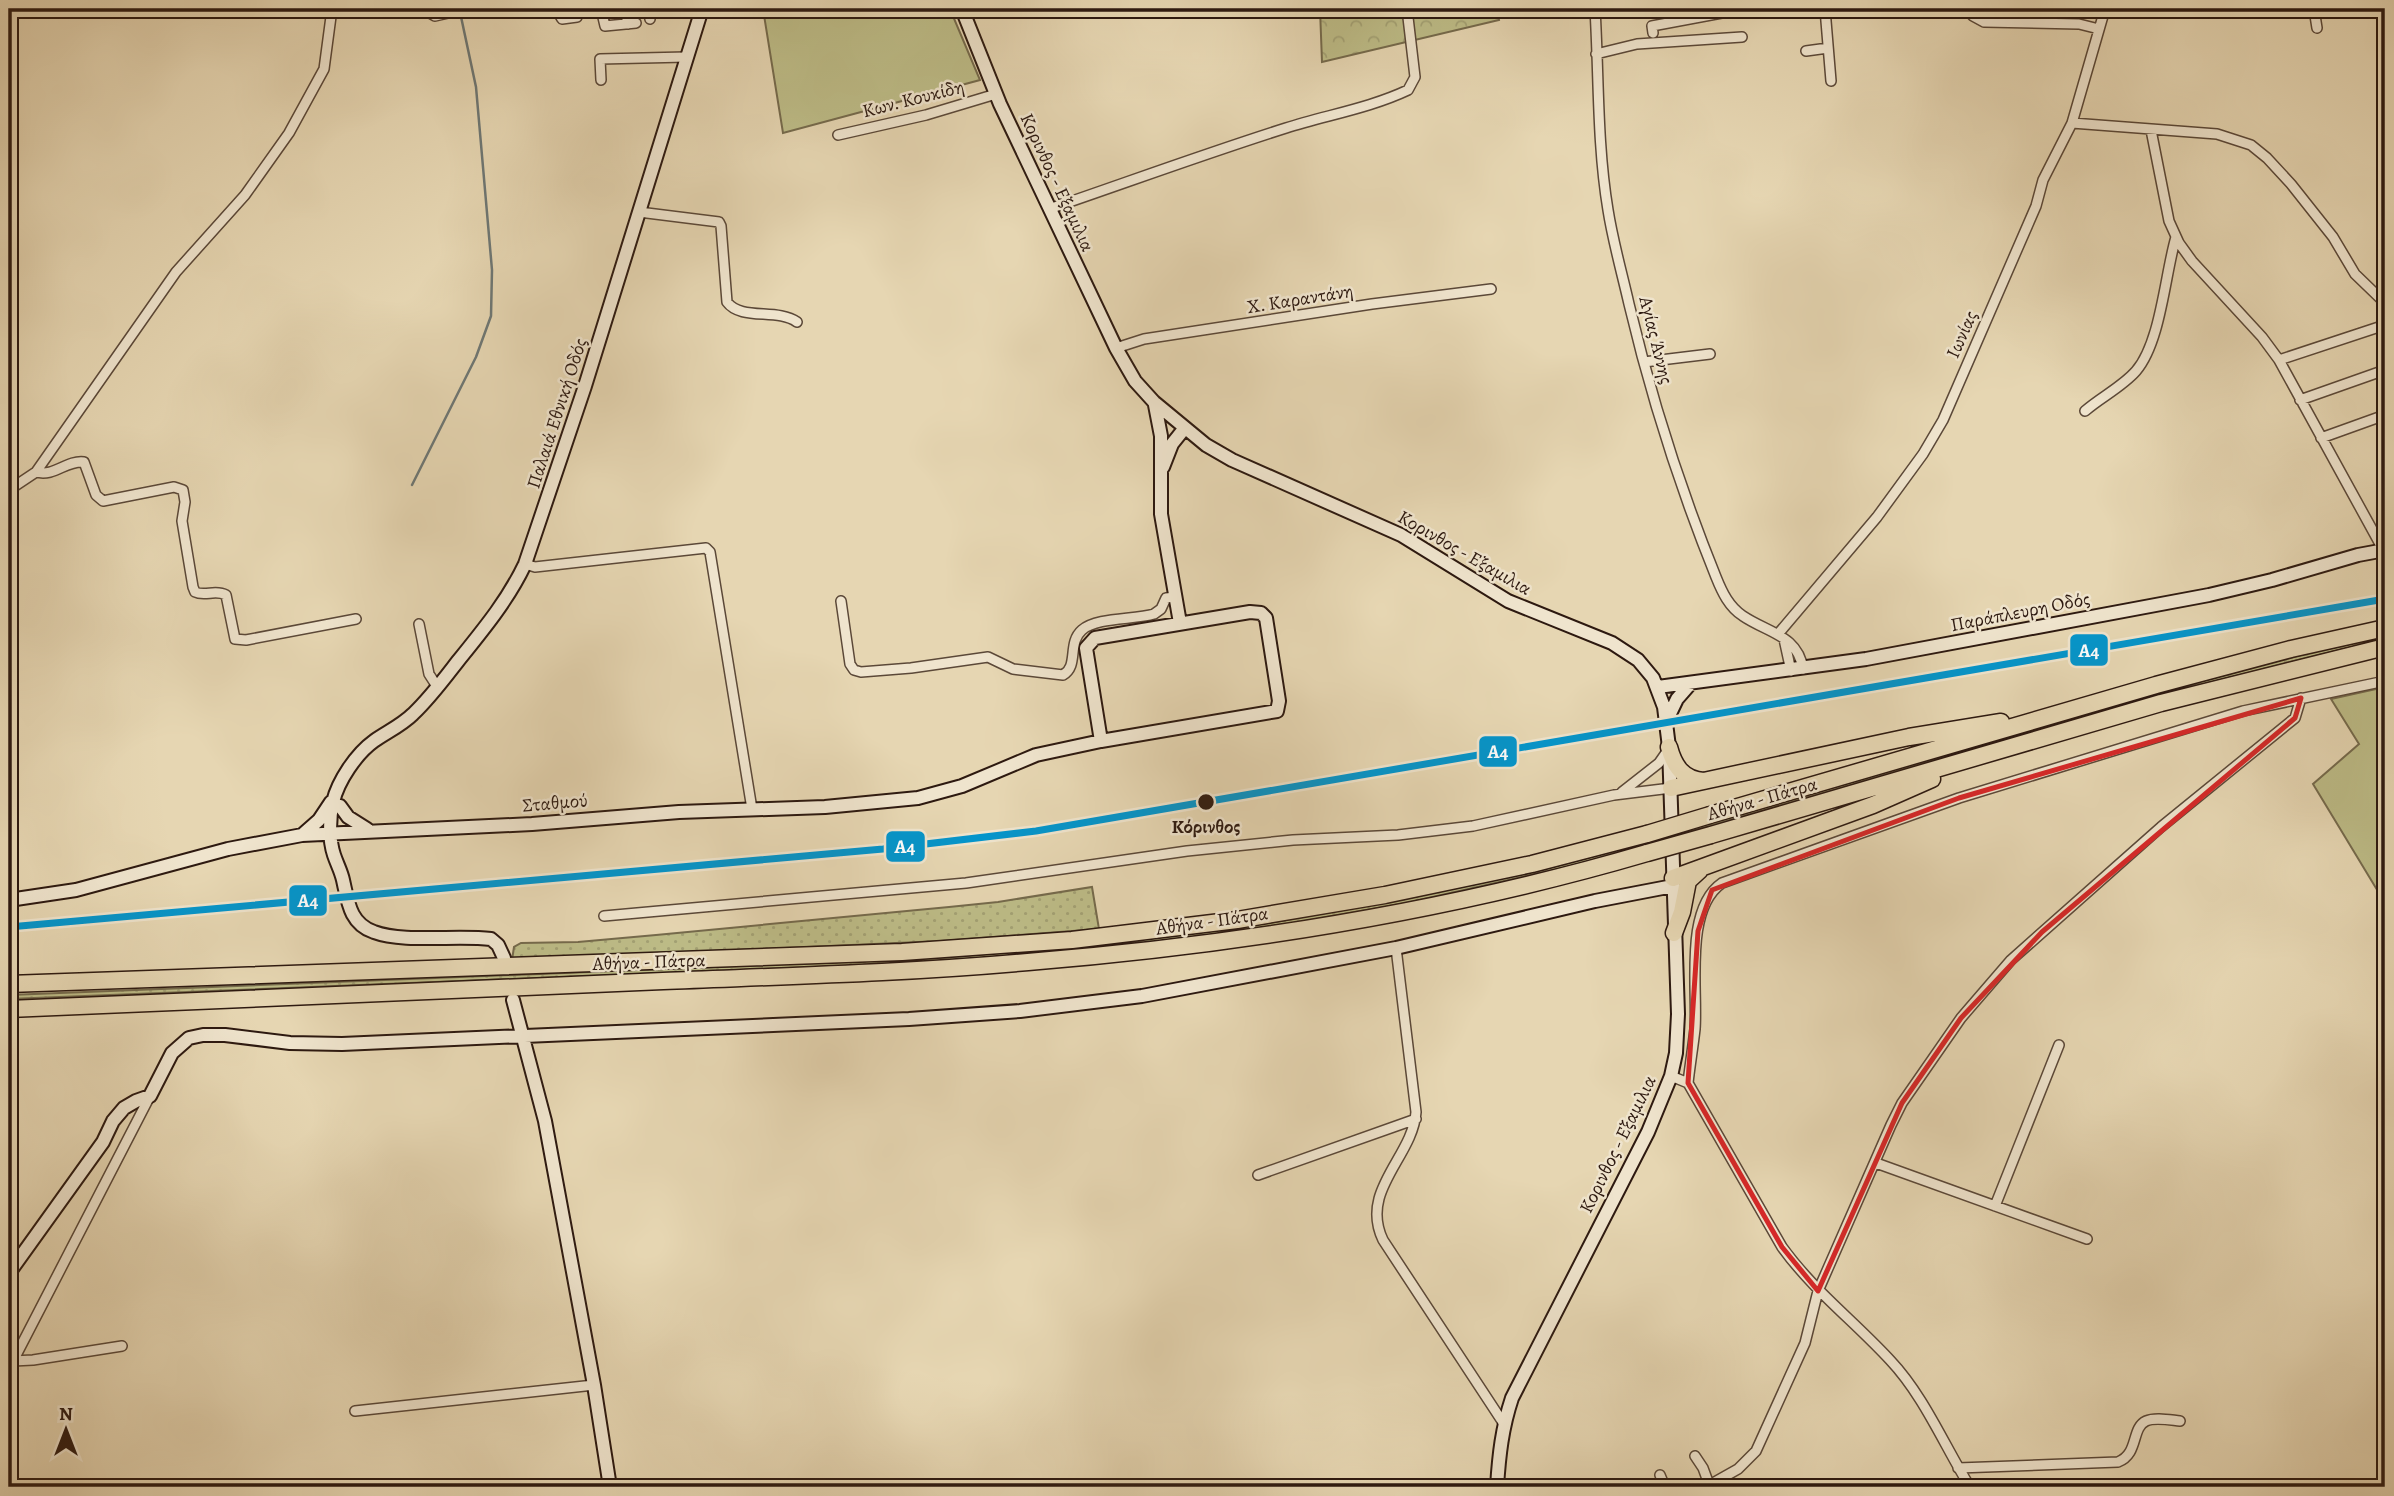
<svg xmlns="http://www.w3.org/2000/svg" width="2394" height="1496" font-family="Alegreya,serif">
	<style>
		.grass { fill: url(#grass-dots); stroke: #756a4c; stroke-width: 2 }
		.forest { fill: url(#forest-crowns); stroke: #756a4c; stroke-width: 2 }
		.pitch { fill: #bdbc87; stroke: #756a4c; stroke-width: 2 }
		.lines { fill: none; stroke-linecap: round; stroke-linejoin: round }
		.stream { stroke: #6e7774; stroke-width: 2.5 }
		.street-casing { stroke: #5b4838; stroke-width: 12 }
		.secondary-casing { stroke: #2d1910; stroke-width: 16 }
		.highway-casing { stroke: #2d1910; stroke-width: 19 }
		.street { stroke: #efe4cd; stroke-width: 9 }
		.secondary { stroke: #efe4cd; stroke-width: 12 }
		.highway { stroke: #e6d6b2; stroke-width: 16 }
		.highway-bridge-casing { stroke: #2d1910; stroke-width: 19; stroke-linecap: butt }
		.highway-bridge { stroke: #e6d6b2; stroke-width: 16 }
		.rail-1-casing { stroke: #efe4cd; stroke-width: 12 }
		.rail-1 { stroke: #0495cb; stroke-width: 7 }
		.marked { fill: none; stroke: #d62828; stroke-width: 5; stroke-linejoin: round }
		.stop-dot { fill: #2d1910; stroke: #efe4cd; stroke-width: 2.5 }
		.labels { text-anchor: middle; stroke-width: 5; stroke-linejoin: round; paint-order: stroke }
		.street-label { font-size: 19px; fill: #2d1910; stroke: #efe4cd }
		.stop-label { font-size: 19px; font-weight: bold; fill: #2d1910; stroke: #efe4cd }
		.line-badge { stroke: #efe4cd; stroke-width: 2.5 }
		.badge-label { font-size: 19px; text-anchor: middle; font-weight: bold; fill: #fff }
	</style>
	<defs>
		<pattern id="grass-dots" width="8" height="8" patternUnits="userSpaceOnUse" patternTransform="scale(1.75)"><rect width="8" height="8" fill="#bdbc87"/><path d="M2 2h.1M6 6h.1" fill="none" stroke="#a3a174" stroke-width="1.8" stroke-linecap="round"/></pattern>
		<pattern id="forest-crowns" width="20" height="18" patternUnits="userSpaceOnUse" patternTransform="scale(1.75)"><rect width="20" height="18" fill="#bdbc87"/><path d="M2 6a3 3 0 1 1 6 0M12 15a3 3 0 1 1 6 0" fill="none" stroke="#a3a174"/></pattern>
	</defs>
	<rect width="100%" height="100%" fill="#e6d6b2"/>
	<filter id="stains"><feTurbulence type="fractalNoise" baseFrequency=".00286" numOctaves="4"/><feColorMatrix values="0 0 0 0 .2 0 0 0 0 .09 0 0 0 0 .02 0 0 0 .5 -.17"/></filter>
	<radialGradient id="worn" r=".72"><stop offset=".6" stop-color="#630" stop-opacity="0"/><stop offset="1" stop-color="#630" stop-opacity=".3"/></radialGradient>
	<!-- grass -->
	<path class="grass" d="M2385 635V639L2294 661 2159 696 1571 866 1406 903 1276 926 1123 946 941 962 9 999V995L941 958 1122 942 1275 922 1405 899 1515 875 2158 692 2293 657Z
		M1092 887 1099 929 941 941 512 960 514 947 521 943 578 942 656 935 949 907 998 902Z"/>
	<!-- forest -->
	<path class="forest" d="M1320 9H1497L1499 20 1322 62Z"/>
	<!-- pitch -->
	<path class="pitch" d="M763 9H950L980 80 783 133Z
		M2385 687V903L2313 784 2359 744 2331 699Z"/>
	<g class="lines">
		<!-- stream -->
		<path class="stream" d="M412 485 476 357 491 316 492 270 476 87 460 12"/>
		<defs>
			<path id="street" d="M423 9 435 16 466 9
				M556 9 562 19 577 17
				M601 9 605 26 636 23
				M625 9 628 24
				M648 9 650 19
				M1595 9C1599 76 1597 144 1608 210 1613 242 1622 273 1629 304 1651 397 1680 488 1716 577 1722 592 1729 607 1743 616 1768 633 1798 635 1803 669
				M1825 9 1831 81
				M1967 9 1973 16 1984 22 2079 24 2099 29
				M2314 9 2317 28
				M1595 13 1615 9
				M1653 33 1652 26 1743 9
				M1806 51 1828 48
				M1596 54 1637 44 1742 37
				M601 80 600 59 686 57
				M2072 123 2217 134 2251 145 2267 158 2291 184 2333 237 2355 274 2385 303
				M2151 130 2169 221 2179 243 2192 261 2262 337 2279 360 2385 553
				M838 135 926 115 996 94
				M9 193 13 199
				M1049 209C1128 182 1207 153 1286 128 1327 115 1370 108 1408 90L1415 77 1407 9
				M639 212 719 222 721 226 727 302C741 321 777 308 797 322
				M1116 348 1144 339 1372 304 1491 289
				M2279 360 2385 325
				M1644 362 1710 354
				M2300 400 2385 370
				M2085 411C2101 397 2122 387 2136 371 2161 342 2165 274 2176 237
				M2321 438 2385 415
				M36 472C55 477 66 460 84 462L96 495 103 501 174 487 183 490 185 502 182 521 193 587 195 592C205 597 215 589 226 595L235 639 246 640 356 619
				M9 490 36 472 176 272 245 195 289 133 324 69 332 9
				M525 564 535 567 706 548 710 552 752 809
				M841 601 850 664 854 670 861 672 911 668 988 657 1013 669 1063 675C1079 666 1067 643 1082 630 1097 617 1134 620 1154 614L1161 609 1166 598 1175 597
				M419 624 429 674 438 688
				M1778 634 1877 517 1923 454 1943 420 2036 206 2043 180 2072 123 2105 9
				M1784 639 1791 671
				M1622 792 1659 763 1668 750
				M604 916 966 883 1187 851 1293 840 1398 835 1473 826 1614 795 1671 788
				M1396 948 1416 1112C1413 1157 1359 1190 1383 1240L1504 1424
				M1671 1076 1688 1083 1782 1247C1813 1290 1854 1321 1890 1360 1924 1396 1944 1445 1970 1487
				M1688 1083C1690 1065 1693 1047 1695 1029 1698 989 1684 909 1722 883L1959 798 2243 711 2385 681
				M1876 1163 2087 1239
				M1258 1175 1416 1119
				M1995 1206 2059 1045
				M13 1361 33 1360 122 1346
				M9 1369 150 1096
				M355 1411 594 1385
				M1695 1456 1703 1468 1710 1487
				M1958 1468 2118 1462C2139 1454 2131 1428 2146 1421 2155 1417 2170 1420 2180 1421
				M1660 1475 1665 1487
				M1706 1487 1738 1469 1756 1451 1805 1343 1818 1291 1891 1125 1902 1103 1961 1018 2011 960 2161 827 2295 718 2301 698"/>
			<path id="secondary" d="M962 9 1000 104 1116 348 1135 381 1154 402 1206 445 1232 460 1401 535 1508 601 1612 643 1638 660 1653 678 1664 707 1669 747 1678 1014 1676 1053 1671 1076 1648 1132 1512 1398C1502 1428 1499 1455 1497 1487
				M1155 405 1161 436V514L1180 623
				M1163 467 1172 444 1184 429
				M1658 687 1866 659 2209 595 2272 580 2358 555 2385 550
				M1667 720 1677 699 1691 683
				M340 806 348 817 367 829
				M302 835 319 820 331 802
				M9 900 76 890 228 849 302 835 532 824 679 812 825 807 918 798 962 786 1036 755 1101 741 1277 711 1279 701 1266 618 1261 613 1250 612 1095 638 1086 648 1101 741
				M504 958 498 945 491 939C457 935 403 943 374 932 350 924 348 902 343 880 341 871 337 864 334 855 329 840 329 818 333 802 338 781 356 754 374 741 387 732 402 725 413 714 430 698 444 679 458 661 483 630 508 600 525 564L585 386 702 9
				M513 1000 545 1121 594 1385 610 1487
				M9 1273 103 1142 113 1121 124 1108 136 1101 150 1096 172 1053 189 1038 203 1035H225L290 1043 342 1044 909 1019 1020 1011 1142 996 1396 948 1595 901 1673 886"/>
			<path id="highway" d="M1669 747C1674 766 1683 780 1704 781
				M1671 788 1909 737 2001 722
				M1710 815 2156 685 2291 649 2385 628
				M1711 835 2161 703 2385 647
				M1673 878 1873 805 1932 779
				M1674 933 1682 912 1688 881 1700 870
				M9 984 902 952 1072 940 1237 920 1385 895 1532 864 1647 834
				M9 1009C227 1000 445 991 663 981 785 976 907 973 1028 962 1236 945 1446 912 1647 853"/>
		</defs>
		<!-- street casing -->
		<use href="#street" class="street-casing"/>
		<!-- secondary casing -->
		<use href="#secondary" class="secondary-casing"/>
		<!-- highway casing -->
		<use href="#highway" class="highway-casing"/>
		<!-- street -->
		<use href="#street" class="street"/>
		<!-- secondary -->
		<use href="#secondary" class="secondary"/>
		<!-- highway -->
		<use href="#highway" class="highway"/>
		<defs>
			<path id="highway-bridge" d="M1647 834 1710 815
				M1647 853 1711 835"/>
		</defs>
		<!-- highway-bridge casing -->
		<use href="#highway-bridge" class="highway-bridge-casing"/>
		<!-- highway-bridge -->
		<use href="#highway-bridge" class="highway-bridge"/>
		<defs>
			<path id="rail-1" d="M9 927 883 849 1036 831 2385 599"/>
		</defs>
		<!-- rail-1 casing -->
		<use href="#rail-1" class="rail-1-casing"/>
		<!-- rail-1 -->
		<use href="#rail-1" class="rail-1"/>
	</g>
	<!-- marked area -->
	<path class="marked" d="M2301 698 2295 718 2042 932 1961 1018 1902 1103 1818 1291 1782 1247 1688 1083 1698 931 1712 890 1959 798Z"/>
	<!-- markers -->
	<circle class="stop-dot" cx="1206" cy="802" r="9"/>
	<g class="labels">
		<!-- street labels -->
		<g class="street-label">
			<text transform="translate(913 98) rotate(-14)" y="7">Κων. Κουκίδη</text>
			<text transform="translate(1058 182) rotate(65)" y="7">Κορινθος - Εξαμιλια</text>
			<text transform="translate(1300 298) rotate(-9)" y="7">Χ. Καραντάνη</text>
			<text transform="translate(1961 334) rotate(-66)" y="7">Ιωνίας</text>
			<text transform="translate(1657 340) rotate(76)" y="7">Αγίας Άννης</text>
			<text transform="translate(556 413) rotate(-72)" y="7">Παλαιά Εθνική Οδός</text>
			<text transform="translate(1465 552) rotate(30)" y="7">Κορινθος - Εξαμιλια</text>
			<text transform="translate(2020 611) rotate(-11)" y="7">Παράπλευρη Οδός</text>
			<text transform="translate(1762 798) rotate(-16)" y="7">Αθήνα - Πάτρα</text>
			<text transform="translate(555 802) rotate(-5)" y="7">Σταθμού</text>
			<text transform="translate(1212 920) rotate(-8)" y="7">Αθήνα - Πάτρα</text>
			<text transform="translate(649 961) rotate(-2)" y="7">Αθήνα - Πάτρα</text>
			<text transform="translate(1617 1144) rotate(-64)" y="7">Κορινθος - Εξαμιλια</text>
		</g>
		<!-- stop labels -->
		<g class="stop-label">
			<text x="1206" y="833">Κόρινθος</text>
		</g>
	</g>
	<g class="line-badge">
		<rect x="2069" y="633" width="40" height="34" rx="7" fill="#0495cb"/>
		<rect x="1478" y="735" width="40" height="33" rx="7" fill="#0495cb"/>
		<rect x="885" y="830" width="41" height="33" rx="7" fill="#0495cb"/>
		<rect x="288" y="884" width="40" height="33" rx="7" fill="#0495cb"/>
	</g>
	<g class="badge-label">
		<text x="2089" y="657">A4</text>
		<text x="1498" y="758">A4</text>
		<text x="905" y="853">A4</text>
		<text x="308" y="907">A4</text>
	</g>
	<!-- margin -->
	<rect width="2394" height="1496" fill="none" stroke="#e6d6b2" stroke-width="35"/>
	<rect x="10" y="10" width="2373" height="1475" fill="none" stroke="#2d1910" stroke-width="3.5"/>
	<rect x="18" y="18" width="2359" height="1461" fill="none" stroke="#2d1910" stroke-width="2"/>
	<!-- north arrow -->
	<g transform="translate(66 1430)" stroke="#efe4cd" stroke-width="5" paint-order="stroke">
	<path d="M0-5L12 26L0 18L-12 26Z" fill="#2d1910"/>
	<text y="-10" font-size="19" font-weight="bold" text-anchor="middle" fill="#2d1910">N</text>
	</g>
	<rect width="100%" height="100%" filter="url(#stains)"/>
	<rect width="100%" height="100%" fill="url(#worn)"/>
</svg>
